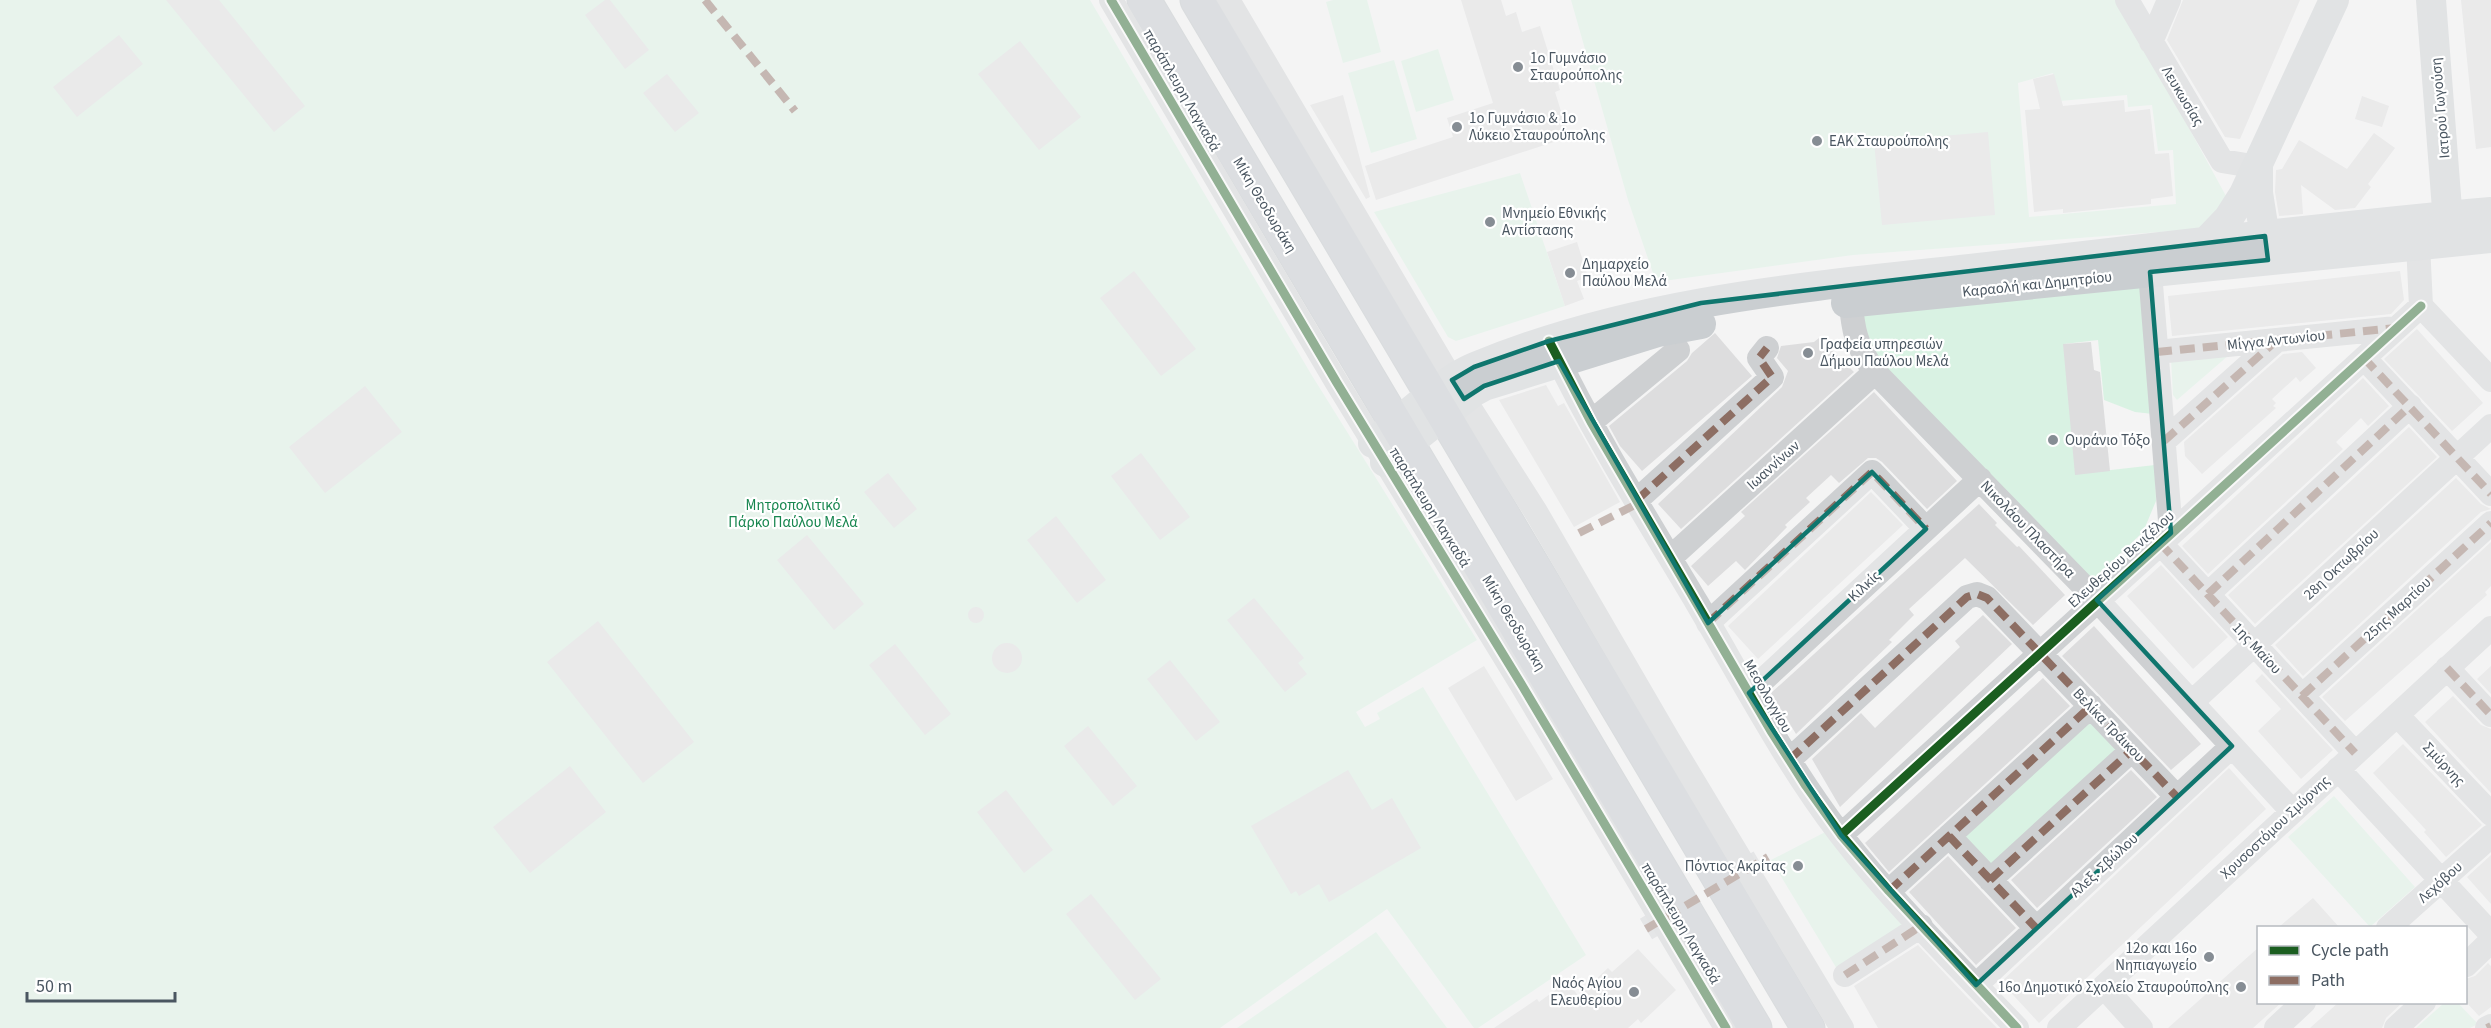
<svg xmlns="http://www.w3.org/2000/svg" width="2491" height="1028" font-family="'Source Sans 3',sans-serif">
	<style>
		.green { fill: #d9f2e3; fill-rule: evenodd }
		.building { fill: #ddddde }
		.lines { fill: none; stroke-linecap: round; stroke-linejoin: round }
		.minor-tunnel { stroke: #d2d4d7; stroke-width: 24; stroke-dasharray: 24 12; stroke-linecap: butt }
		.highway-casing { stroke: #b9bec3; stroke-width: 35 }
		.minor { stroke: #ced0d2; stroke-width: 24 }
		.major { stroke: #caced1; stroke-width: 30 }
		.highway { stroke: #bec4c9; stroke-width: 33 }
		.quiet { stroke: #8d6e63; stroke-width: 8; stroke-dasharray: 15 8; stroke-linecap: butt }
		.cycleway-casing { stroke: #fff; stroke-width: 13 }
		.cycleway { stroke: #1b5e20; stroke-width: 9 }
		.marked { fill: none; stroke: #0f766e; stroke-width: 4.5; stroke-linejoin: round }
		.poi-dot { fill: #868d94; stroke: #fff; stroke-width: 2 }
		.labels { text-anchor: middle; stroke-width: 4.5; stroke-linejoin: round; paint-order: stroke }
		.poi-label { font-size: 15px; fill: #4a5661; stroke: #fff; text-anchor: start }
		.street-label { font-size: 15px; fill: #4a5661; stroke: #fff }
		.park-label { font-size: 15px; fill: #17864f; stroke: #fff }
	</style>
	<rect width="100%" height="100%" fill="#f4f4f4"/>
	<!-- green -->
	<path class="green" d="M0 0H1090L1311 374 1477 640 1356 712 1365 727 1380 719 1377 713 1423 687 1586 955 1478 1028H1474L1387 909 1220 1028H0Z
		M1333 0H1367L1381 52 1343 63 1326 2Z
		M1571 0H2119L2226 196 2221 209 2200 229 1853 255 1656 282 1628 200ZM2053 73 2060 101 2127 95 2128 107 2152 105 2158 151 2173 150 2176 204 2029 217 2018 83Z
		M1438 49 1454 100 1416 112 1401 61Z
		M1394 60 1417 139 1371 153 1348 73Z
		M1520 173 1565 306 1456 341 1448 337 1374 212Z
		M2141 287 2153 414 2135 412 2104 400 2098 340 2064 344 2076 474 2155 465 2156 501 2143 532 2090 582 1880 364 1857 311Z
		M2229 355 2177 400 2173 395 2171 359Z
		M2090 713 2124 749 1990 874 1956 837Z
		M2334 796 2415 887 2370 927 2288 837Z
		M1831 829 1915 926 1840 974 1771 860Z
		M1376 932 1447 1028H1237Z
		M2444 1003H2458L2478 1024 2470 1028H2416Z"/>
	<!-- building -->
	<path class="building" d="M166 0H219L305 106 274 132Z
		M605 0H610L649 50 625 69 585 15Z
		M1461 0H1501L1506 16 1516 12 1522 32 1540 26 1560 90 1555 92 1569 137 1376 200 1365 166 1453 137 1447 118 1493 103Z
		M2183 0H2300L2240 139 2225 137 2167 40Z
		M2461 0H2491V147L2476 149Z
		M119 35 143 64 77 117 53 87Z
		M1020 41 1081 117 1039 150 978 74Z
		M667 74 699 113 675 132 643 93Z
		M2054 74 2063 106 2124 100 2125 112 2150 109 2155 154 2169 153 2173 196 2151 199V204L2063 213V209L2034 212 2025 110 2040 109 2033 79Z
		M1343 95 1370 197 1366 199 1310 105Z
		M2362 96 2389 106 2382 127 2355 119Z
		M1988 132 1995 215 1882 225 1874 142Z
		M2374 133 2395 148 2368 184 2371 187 2355 208 2335 210 2301 185 2303 214 2279 216 2275 192 2276 170 2282 169 2299 140 2347 169Z
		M1577 242 1588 277 1577 281 1584 299 1565 306 1547 252Z
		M1134 271 1196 349 1161 376 1100 298Z
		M2400 271 2404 300 2391 314 2172 336 2168 296Z
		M2417 329 2483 403 2452 431 2384 359Z
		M1715 333 1752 376 1642 471 1620 446 1609 426 1687 361 1692 353Z
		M1819 338 1854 372 1681 529 1658 504 1782 387 1788 371 1777 358 1781 346 1814 342Z
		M2091 342 2094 370 2100 372 2110 471 2075 475 2063 344Z
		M2302 352 2316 368 2300 382 2296 377 2272 399 2276 403 2273 406 2276 408 2202 474 2185 456 2184 442 2283 354Z
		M2363 378 2389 406 2368 426 2361 418 2336 442 2343 449 2208 574 2182 546Z
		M1546 385 1558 406 1564 403 1620 502 1574 527 1499 400Z
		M365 386 402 432 325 493 289 447Z
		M1874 392 1957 481 1927 509 1882 462 1876 458H1868L1839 483 1831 475 1806 498 1810 502 1785 525 1787 527 1745 570 1736 561 1708 586 1691 566 1745 516 1741 512Z
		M2409 427 2437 457 2255 624 2228 595Z
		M1141 453 1190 517 1160 540 1111 476Z
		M888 473 917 509 894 528 864 492Z
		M2456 478 2481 504 2491 509 2481 512 2303 676 2275 645Z
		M1871 492 1903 525 1758 659 1728 626Z
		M1979 504 1997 523 1995 525 2017 547 2019 546 2065 595 2033 625 1965 558 1909 609 1914 615 1889 640 1892 642 1796 734 1771 693Z
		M1056 516 1106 580 1077 603 1027 540Z
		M807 535 864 604 834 630 777 560Z
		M2491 542V586L2485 592 2487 595 2345 721 2322 697Z
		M2161 565 2228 637 2193 669 2127 596Z
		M1254 598 1304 658 1298 663 1307 674 1285 692 1227 620Z
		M968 615a8 8 0 1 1 16 0a8 8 0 1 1-16 0Z
		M1983 615 2012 644 1840 807 1812 759 1861 713 1875 728 1960 647 1955 641Z
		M598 621 694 742 643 783 547 662Z
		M2094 626 2201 744 2171 770 2062 656Z
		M992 658a15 15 0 1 1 30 0a15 15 0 1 1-30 0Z
		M895 644 951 714 925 735 869 665Z
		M1170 660 1220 722 1196 741 1147 679Z
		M1484 666 1553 779 1516 801 1448 688Z
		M2491 666V694L2477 679Z
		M2262 674 2333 750 2301 779 2258 731 2281 709 2255 681Z
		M2043 678 2070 706 1889 872 1865 843Z
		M2453 696 2481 725 2491 729V793L2425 722Z
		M1088 726 1137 786 1113 806 1064 746Z
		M2403 744 2482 825 2446 857 2424 832 2426 830 2373 773Z
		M570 766 606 812 530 873 493 827Z
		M2229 768 2266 809 2039 1023 2001 982Z
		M1348 770 1372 810 1392 798 1421 848 1329 902 1319 884 1299 896 1296 891 1291 894 1251 826Z
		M2131 770 2157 797 2037 908 2011 880Z
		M1006 790 1053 850 1024 873 977 812Z
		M2491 855V904L2467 877Z
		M1948 856 2016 928 1976 965 1909 892Z
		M1091 894 1161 979 1135 1000 1066 914Z
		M2313 898 2339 927H2279Z
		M1918 945 1966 996 1997 1028H1878L1854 986Z
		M2259 947V1002H2282L2253 1028H2168Z
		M1638 949 1676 990 1641 1023 1638 1019 1628 1028H1494L1537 999 1539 1002 1568 981 1578 996 1608 968 1612 972Z
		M2488 963 2491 966V1007L2479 1016 2466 1002V979L2475 976Z
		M2339 1002H2403L2386 1018 2382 1028H2310Z"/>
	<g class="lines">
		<!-- minor-tunnel -->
		<path class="minor-tunnel" d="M1646 929 1768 857"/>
		<defs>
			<path id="highway" d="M1144 0 1755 1028
				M1197 0 1808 1028"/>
		</defs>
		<!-- highway casing -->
		<use href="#highway" class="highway-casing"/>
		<!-- minor -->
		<path class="minor" d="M1111 0 1337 383 1523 687 1726 1028
			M1228 0 1452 380 1536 512 1668 739 1842 1028
			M2127 0 2222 161 2258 167
			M2151 42 2169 0
			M2418 244 2421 306 2491 380
			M2150 272 2171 533
			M1849 287C1853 324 1852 341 1875 372L2097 600 2292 811
			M1552 347C1594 435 1647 519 1697 603 1743 681 1785 762 1840 834 1893 903 1957 965 2017 1028
			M2157 352 2396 328
			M2364 358 2491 494
			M1591 422 1678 350
			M2164 441 2277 340
			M1637 500 1772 377 1759 358 1767 348
			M2160 543 2355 753
			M1670 558 1875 372
			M2208 594 2410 406
			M1708 623 1872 472 1926 529
			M2447 668 2491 715
			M1749 693 1980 479
			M2302 696 2491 523
			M2192 702 2491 426
			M2397 715 2491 814
			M1789 760 1967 597 1977 594 1987 598 2177 797
			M2338 769 2491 934
			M1841 835 2421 306
			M1949 836 2036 928
			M1990 880 2132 750
			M1889 891 2091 706
			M2388 928 2491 836
			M2466 965 2491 941
			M1845 975 1921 926
			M1976 985 2232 746
			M2104 987 2141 1028
			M2059 1028 2491 628
			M2276 1028 2304 1002
			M2396 1028 2424 1002
			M2487 1028 2491 1026"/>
		<!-- major -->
		<path class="major" d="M2431 0 2449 235
			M2258 167V193L2268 256
			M2205 243 2228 219 2244 194 2334 0
			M1846 303 2491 238
			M1373 443C1400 421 1445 379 1475 367 1638 299 1815 286 1988 267 2155 248 2323 227 2491 212
			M1385 462 1473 392 1484 386 1658 332 1701 324"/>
		<!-- highway -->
		<use href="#highway" class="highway"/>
		<!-- quiet -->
		<path class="quiet" d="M705 0 795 111
			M2157 352 2396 328
			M2364 358 2491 494
			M2164 441 2277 340
			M1637 500 1772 377 1759 358 1767 348
			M1579 533 1633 506
			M2160 543 2355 753
			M2208 594 2410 406
			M1708 623 1872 472 1926 529
			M2447 668 2491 715
			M2302 696 2491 523
			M1789 760 1967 597 1977 594 1987 598 2177 797
			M1949 836 2036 928
			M1990 880 2132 750
			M1889 891 2091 706
			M1646 929 1768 857
			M1845 975 1921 926
			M2487 1028 2491 1026"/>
		<defs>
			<path id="cycleway" d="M1111 0 1337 383 1523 687 1726 1028
				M1549 341 1591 422 1771 731 1806 786 1841 835 1889 891 2017 1028
				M1841 835 2421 306"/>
		</defs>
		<!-- cycleway casing -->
		<use href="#cycleway" class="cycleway-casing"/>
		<!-- cycleway -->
		<use href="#cycleway" class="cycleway"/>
	</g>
	<!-- marked area -->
	<path d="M0 0H2491V1028H0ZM2265 236 2268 260 2150 272 2171 533 2097 600 2232 746 1976 985 1841 835 1749 693 1926 529 1872 472 1708 623 1559 361 1484 386 1464 399 1452 380 1474 367 1549 341 1701 303Z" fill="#f4f4f4" fill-opacity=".55" fill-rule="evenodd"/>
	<path class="marked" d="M2265 236 2268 260 2150 272 2171 533 2097 600 2232 746 1976 985 1841 835 1749 693 1926 529 1872 472 1708 623 1559 361 1484 386 1464 399 1452 380 1474 367 1549 341 1701 303Z"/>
	<!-- markers -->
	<g class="poi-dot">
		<circle cx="1518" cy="67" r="6"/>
		<circle cx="1457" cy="127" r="6"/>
		<circle cx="1817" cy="141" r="6"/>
		<circle cx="1490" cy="222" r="6"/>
		<circle cx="1570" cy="273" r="6"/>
		<circle cx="1808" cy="353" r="6"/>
		<circle cx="2053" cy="440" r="6"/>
		<circle cx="1798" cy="866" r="6"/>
		<circle cx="2209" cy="957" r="6"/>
		<circle cx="2241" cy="987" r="6"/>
		<circle cx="1634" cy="992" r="6"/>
	</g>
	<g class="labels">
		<!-- poi labels -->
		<g class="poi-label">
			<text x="1530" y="63">1ο Γυμνάσιο<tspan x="1530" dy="17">Σταυρούπολης</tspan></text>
			<text x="1469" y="123">1ο Γυμνάσιο &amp; 1ο<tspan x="1469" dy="17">Λύκειο Σταυρούπολης</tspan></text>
			<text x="1829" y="146">EAK Σταυρούπολης</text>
			<text x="1502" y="218">Μνημείο Εθνικής<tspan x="1502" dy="17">Αντίστασης</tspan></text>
			<text x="1582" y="269">Δημαρχείο<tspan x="1582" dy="17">Παύλου Μελά</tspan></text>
			<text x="1820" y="349">Γραφεία υπηρεσιών<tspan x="1820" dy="17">Δήμου Παύλου Μελά</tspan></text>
			<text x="2065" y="445">Ουράνιο Τόξο</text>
			<text x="1786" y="871" text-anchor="end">Πόντιος Ακρίτας</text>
			<text x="2197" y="953" text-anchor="end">12ο και 16ο<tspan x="2197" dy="17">Νηπιαγωγείο</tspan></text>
			<text x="1622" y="988" text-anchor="end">Ναός Αγίου<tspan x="1622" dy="17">Ελευθερίου</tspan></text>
			<text x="2229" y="992" text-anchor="end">16ο Δημοτικό Σχολείο Σταυρούπολης</text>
		</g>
		<!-- street labels -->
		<g class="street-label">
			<text transform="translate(1182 90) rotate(60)" y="5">παράπλευρη Λαγκαδά</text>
			<text transform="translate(2183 96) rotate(59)" y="5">Λευκωσίας</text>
			<text transform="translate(2440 108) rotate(-95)" y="5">Ιατρού Γωγούση</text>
			<text transform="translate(1265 205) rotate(59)" y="5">Μίκη Θεοδωράκη</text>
			<text transform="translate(2037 284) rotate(-6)" y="5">Καραολή και Δημητρίου</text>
			<text transform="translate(2276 340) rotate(-6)" y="5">Μίγγα Αντωνίου</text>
			<text transform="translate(1773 465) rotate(-42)" y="5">Ιωαννίνων</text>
			<text transform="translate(1430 507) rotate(58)" y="5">παράπλευρη Λαγκαδά</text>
			<text transform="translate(2028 529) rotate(46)" y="5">Νικολάου Πλαστήρα</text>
			<text transform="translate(2121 559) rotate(-42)" y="5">Ελευθερίου Βενιζέλου</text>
			<text transform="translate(2341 564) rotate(-43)" y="5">28η Οκτωβρίου</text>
			<text transform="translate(1864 586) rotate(-43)" y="5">Κιλκίς</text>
			<text transform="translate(2397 609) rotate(-43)" y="5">25ης Μαρτίου</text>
			<text transform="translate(1514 623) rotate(59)" y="5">Μίκη Θεοδωράκη</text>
			<text transform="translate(2257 648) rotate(47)" y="5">1ης Μαϊου</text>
			<text transform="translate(1768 696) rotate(60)" y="5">Μεσολογγίου</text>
			<text transform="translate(2109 725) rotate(46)" y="5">Βελίκα Τράικου</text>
			<text transform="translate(2444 764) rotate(47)" y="5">Σμύρνης</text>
			<text transform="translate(2275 827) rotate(-43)" y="5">Χρυσοστόμου Σμύρνης</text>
			<text transform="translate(2104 865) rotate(-43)" y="5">Αλεξ. Σβώλου</text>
			<text transform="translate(2440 882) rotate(-42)" y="5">Λεχόβου</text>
			<text transform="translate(1681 923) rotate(59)" y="5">παράπλευρη Λαγκαδά</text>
		</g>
		<!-- park labels -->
		<g class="park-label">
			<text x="793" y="510">Μητροπολιτικό<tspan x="793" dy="17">Πάρκο Παύλου Μελά</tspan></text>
		</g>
	</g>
	<!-- legend -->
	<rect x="2257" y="926" width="210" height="78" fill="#ffffff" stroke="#b7bbc0" stroke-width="1.5"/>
	<rect x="2269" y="946" width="30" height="9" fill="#1b5e20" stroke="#b7bbc0" stroke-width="1.5"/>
	<text x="2311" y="956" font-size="18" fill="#4a5661">Cycle path</text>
	<rect x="2269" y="976" width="30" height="9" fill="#8d6e63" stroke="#b7bbc0" stroke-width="1.5"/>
	<text x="2311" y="986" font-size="18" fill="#4a5661">Path</text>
	<!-- scale -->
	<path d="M27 992v9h148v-9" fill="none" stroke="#4a5661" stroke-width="3"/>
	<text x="36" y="992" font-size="18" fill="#4a5661" stroke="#ffffff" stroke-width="4.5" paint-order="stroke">50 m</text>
</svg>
